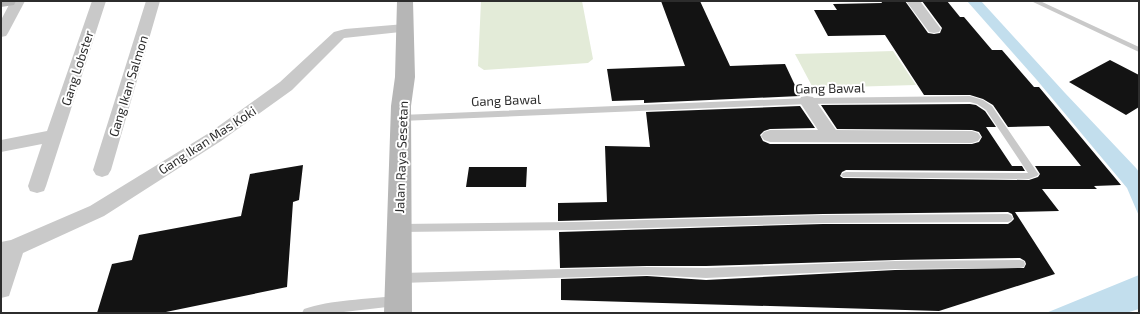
<svg xmlns="http://www.w3.org/2000/svg" width="1140" height="314" font-family="'Exo 2',sans-serif">
	<style>
		.green { fill: #e3ebd8 }
		.water { fill: #c2deed }
		.building { fill: #131313 }
		.lines { fill: none; stroke-linecap: round; stroke-linejoin: round }
		.lane { fill: #c9c9c9; fill-rule: evenodd }
		.street { fill: #c9c9c9; fill-rule: evenodd }
		.secondary { fill: #b6b6b6; fill-rule: evenodd }
		.labels { text-anchor: middle; stroke-width: 4; stroke-linejoin: round; paint-order: stroke }
		.street-label { font-size: 13px; fill: #2c2c2c; stroke: #fff }
	</style>
	<rect width="100%" height="100%" fill="#fff"/>
	<!-- green -->
	<path class="green" d="M481 1H582L593 59 588 63 484 70 478 66Z
		M893 51 916 85 813 88 795 54Z"/>
	<!-- water -->
	<path class="water" d="M967 1H981L1065 93 1136 168 1139 172V216L1127 188 1036 79Z
		M1139 275V309L1126 313H1046Z"/>
	<!-- building -->
	<path class="building" d="M661 1H700L730 66 785 64 800 96 644 103V100L612 101 607 69 685 66Z
		M881 1H905L928 33 934 34 940 33 942 28 922 1H947L960 17H964L992 50H1002L1034 87H1039L1121 185 1094 186 1097 189H1042L1059 211 1015 212 1055 274 939 311 561 300V279L647 276 706 280 895 270 1024 268 1026 264 1025 261 1020 258 895 260 706 266H647L560 268 559 232 823 224H1008L1011 222 1014 219 1012 214 1008 212 823 214 558 221V203L607 202 605 146 650 147 646 112 800 106 815 128 770 129 764 131 760 135 763 141 770 144H972L979 142 982 137 979 132 972 130 837 129 821 105 970 104 976 105 985 111 996 127H986L1012 166H1022L1025 171 846 170 842 172 840 176 843 178 1029 180 1038 177 1040 174 1035 166H1081L1049 126 1008 127 993 105 983 99 970 95H924L885 35 828 36 814 10H837L833 4 882 3Z
		M1110 60 1139 75V107L1126 115 1069 82Z
		M303 165 299 200 293 202 287 287 161 313H97L112 264 132 260 139 235 241 216 250 174Z
		M469 167H527L526 187H466Z"/>
	<g class="lines">
		<!-- lane -->
		<path class="lane" d="M1031 1H1040L1139 47V52Z
			M970 96 983 100 992 106 1037 172 1039 174 1037 176 1029 179 843 177 841 175 843 173 846 172 1028 173 986 110 977 104 970 102 807 104 401 121 397 118 401 115 807 98Z
			M1008 214 1011 215 1013 218 1011 221 1008 222 823 223 574 230 400 232 396 231 395 228 396 225 400 224 574 222 823 215Z
			M1020 260 1024 261 1025 264 1024 267 1020 268 895 269 706 278 647 275 401 283 397 281 396 278 397 275 401 273 647 267 706 268 895 261Z
			M396 296 400 298 402 301 400 304 396 306 335 313H302L304 309C330 300 368 299 396 296Z"/>
		<!-- street -->
		<path class="street" d="M11 1H25L8 33 6 36 1 37V20Z
			M92 1H106L46 186 44 191 37 193 30 191 28 186 42 144 1 152V140L47 131Z
			M146 1H160L111 170 108 175 102 177 96 175 93 170Z
			M906 1H920L941 29 939 32 934 33 929 32Z
			M405 24 410 25 412 28 410 31 344 38 292 90 221 141 104 216 23 253 9 296 1 298V242L11 240 90 206 209 133 280 82 334 32 345 29Z
			M807 96 813 97 836 130 972 131 978 133 981 137 978 141 972 143 770 142 764 140 761 136 764 132 770 130H818L799 101 801 97Z"/>
		<!-- secondary -->
		<path class="secondary" d="M1 1H16L14 5 1 7Z
			M397 1H413L415 77 411 106 412 313H384L391 106 395 77Z"/>
	</g>
	<g class="labels">
		<!-- street labels -->
		<g class="street-label">
			<text transform="translate(77 68) rotate(-72)" y="5">Gang Lobster</text>
			<text transform="translate(128 86) rotate(-73)" y="5">Gang Ikan Salmon</text>
			<text transform="translate(830 88) rotate(-1)" y="5">Gang Bawal</text>
			<text transform="translate(506 100) rotate(-2)" y="5">Gang Bawal</text>
			<text transform="translate(207 140) rotate(-33)" y="5">Gang Ikan Mas Koki</text>
			<text transform="translate(401 157) rotate(-88)" y="5">Jalan Raya Sesetan</text>
		</g>
	</g>
	<!-- border -->
	<rect width="1140" height="314" fill="none" stroke="#2c2c2c" stroke-width="4"/>
</svg>
